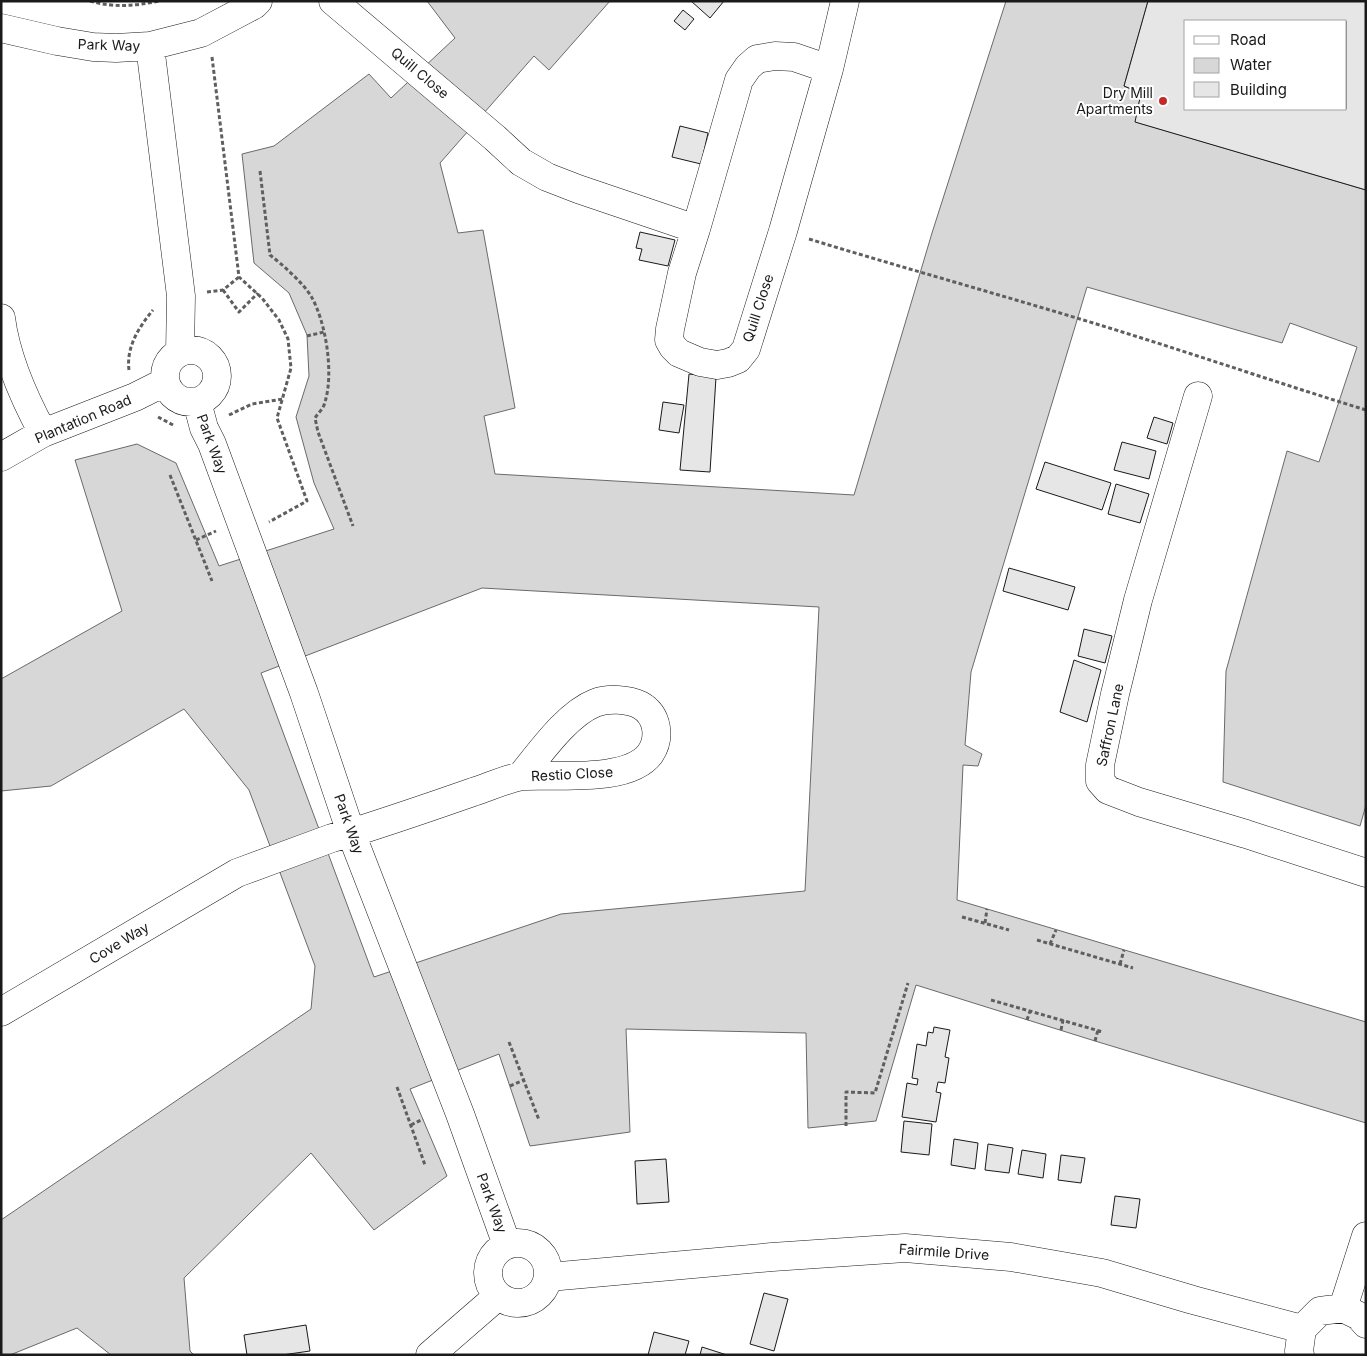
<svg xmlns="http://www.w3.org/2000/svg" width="1367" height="1356" font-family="Inter,sans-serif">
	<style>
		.water { fill: #d7d7d7; stroke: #6a6a6a; fill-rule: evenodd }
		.building { fill: #e6e6e6; stroke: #1a1a1a; fill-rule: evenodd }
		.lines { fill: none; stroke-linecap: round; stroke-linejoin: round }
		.minor-casing { stroke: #1a1a1a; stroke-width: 29 }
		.path { stroke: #5f5f5f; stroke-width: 3; stroke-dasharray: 4 2.5; stroke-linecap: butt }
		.minor { stroke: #fff; stroke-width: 28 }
		.poi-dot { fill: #c62828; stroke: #fff; stroke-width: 2 }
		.labels { text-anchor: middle; stroke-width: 4; stroke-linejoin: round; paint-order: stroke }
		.street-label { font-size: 14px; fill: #1a1a1a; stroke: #fff }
		.poi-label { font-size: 14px; fill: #1a1a1a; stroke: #fff; text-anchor: end }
	</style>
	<rect width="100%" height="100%" fill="#fff"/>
	<!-- water -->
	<path class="water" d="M427 1H610L549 70 534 56 440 163 458 233 483 230 515 408 484 416 495 474 854 495 932 233 1006 1H1148L1124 86 1141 93 1136 122 1366 190V805L1360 826 1223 782 1226 671 1287 451 1319 462 1357 347 1290 323 1282 343 1087 287 971 672 965 745 982 754 978 766 963 765 957 900 1366 1022V1123L1095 1041 916 985 876 1121 808 1128 806 1033 626 1029 630 1132 530 1146 499 1054 410 1089 447 1176 374 1230 311 1153 184 1278 190 1351 194 1355H111L77 1328 10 1355H1V1220L311 1009 315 966 249 790 184 709 51 786 1 791V679L122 611 75 460 137 444 176 463 219 566 334 529 314 483 296 417 309 376 307 335 289 293 254 263 242 154 274 146 369 74 391 98 455 38ZM482 588 819 607 805 891 561 914 374 977 261 673Z"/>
	<!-- building -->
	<path class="building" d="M691 1H724L710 18Z
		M1148 1H1366V190L1135 122 1141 93 1124 86ZM1186 21H1346V109H1186Z
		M683 10 694 19 685 30 674 21Z
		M680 126 708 133 701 164 672 157Z
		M640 232 675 240 668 266 639 260 642 249 636 248Z
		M689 374 716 377 710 472 680 470Z
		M663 402 684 405 679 433 659 430Z
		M1154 417 1173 423 1167 444 1147 438Z
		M1122 442 1156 451 1149 479 1114 470Z
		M1045 462 1111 483 1102 510 1036 489Z
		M1116 484 1149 494 1140 523 1108 514Z
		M1009 568 1075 587 1068 610 1003 591Z
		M1084 629 1112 636 1105 663 1078 656Z
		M1074 660 1101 670 1087 722 1060 712Z
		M934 1027 950 1030 945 1057 949 1058 945 1083 938 1082 936 1092 941 1093 936 1122 902 1117 907 1083 917 1085 918 1079 912 1078 917 1044 926 1046 928 1032 933 1033Z
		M904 1121 932 1124 929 1155 901 1152Z
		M954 1139 978 1143 975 1169 951 1165Z
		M988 1144 1013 1148 1009 1173 985 1170Z
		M1022 1150 1046 1154 1043 1178 1018 1174Z
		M1061 1155 1085 1158 1081 1183 1058 1180Z
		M666 1159 669 1202 637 1204 635 1161Z
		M1115 1196 1140 1199 1136 1228 1111 1225Z
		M764 1293 788 1299 774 1351 750 1344Z
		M306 1325 310 1351 282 1355H247L244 1335Z
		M654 1332 689 1341 685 1355H648Z
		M702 1347 727 1355H700Z"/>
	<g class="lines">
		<defs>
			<path id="minor" d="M333 1 495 138 521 162 547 177 578 189 696 229
				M1 28 57 41 93 47 116 48 150 46 201 33 254 5 258 1
				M150 46 181 296 180 352
				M829 69 794 57 775 56 757 59 748 67 739 80 696 229 682 273 670 329 669 340 673 347 679 353 700 362 717 365 728 363 738 359 746 349 783 231 829 69 845 1
				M1 318C6 358 24 398 43 433
				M165 376a26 26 0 1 1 52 0a26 26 0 1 1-52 0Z
				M1198 396 1138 600 1115 694 1100 765V781L1108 790 1139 802 1246 834 1366 873
				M197 402 204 428 212 444 304 693 351 833 460 1114 507 1245
				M1 457 43 433 135 397 165 382
				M1 1012 237 873 332 838 351 833C392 820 433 806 473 792 486 788 511 777 523 776 557 774 628 783 650 754 661 738 658 715 640 705 628 699 608 698 595 703 567 714 540 753 521 776
				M488 1273a30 30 0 1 1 60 0a30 30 0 1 1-60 0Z
				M549 1277 772 1257 905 1248 1011 1257 1102 1273 1193 1300 1302 1329
				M1343 1308 1366 1236
				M430 1355 498 1296
				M1300 1355 1299 1351 1302 1329 1320 1311 1343 1308 1359 1316 1366 1324"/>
		</defs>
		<!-- minor casing -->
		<use href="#minor" class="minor-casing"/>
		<!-- path -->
		<path class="path" d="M90 1C114 8 135 6 159 1
			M212 57 239 277 262 298 279 320 288 339 291 368 277 418 307 501 269 522
			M260 171 270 255C283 265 303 283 311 296 326 322 334 373 325 402 324 408 318 413 315 418L318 432 353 526
			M809 239C907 269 1005 296 1103 326 1191 353 1278 383 1366 410
			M223 290 239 312 258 293
			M207 292 223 290 239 277
			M307 336 324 332
			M129 370C126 347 139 327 153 310
			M229 415 252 404 283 399
			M158 417 175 426
			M170 475 212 581
			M196 540 216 531
			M962 917 1009 930
			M985 923 987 909
			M1037 940 1133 968
			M1050 944 1056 930
			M1120 964 1124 950
			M991 1000 1103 1032
			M1027 1020 1030 1011
			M1061 1030 1063 1020
			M1095 1041 1098 1030
			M509 1042 539 1120
			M510 1086 524 1080
			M397 1087 425 1165
			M411 1125 423 1119
			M846 1126V1092L875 1093 908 983"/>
		<!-- minor -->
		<use href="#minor" class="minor"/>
	</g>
	<!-- markers -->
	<circle class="poi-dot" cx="1163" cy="101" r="5"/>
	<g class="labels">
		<!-- street labels -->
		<g class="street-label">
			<text transform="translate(109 45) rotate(2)" y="5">Park Way</text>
			<text transform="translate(420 73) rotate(40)" y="5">Quill Close</text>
			<text transform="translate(758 308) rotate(-72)" y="5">Quill Close</text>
			<text transform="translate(83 419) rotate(-23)" y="5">Plantation Road</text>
			<text transform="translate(212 444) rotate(70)" y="5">Park Way</text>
			<text transform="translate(1110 725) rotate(-78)" y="5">Saffron Lane</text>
			<text transform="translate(572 774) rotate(-3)" y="5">Restio Close</text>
			<text transform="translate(349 824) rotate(71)" y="5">Park Way</text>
			<text transform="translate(119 943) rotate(-31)" y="5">Cove Way</text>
			<text transform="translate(492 1203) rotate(70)" y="5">Park Way</text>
			<text transform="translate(944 1252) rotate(4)" y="5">Fairmile Drive</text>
		</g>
		<!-- poi labels -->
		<g class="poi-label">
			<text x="1153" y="98">Dry Mill<tspan x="1153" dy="16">Apartments</tspan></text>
		</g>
	</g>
	<!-- border -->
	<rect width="1367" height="1356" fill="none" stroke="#1a1a1a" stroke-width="5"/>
	<!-- legend -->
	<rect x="1184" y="20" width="162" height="90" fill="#ffffff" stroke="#a3a3a3"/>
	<rect x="1194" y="36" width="25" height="8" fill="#ffffff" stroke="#a3a3a3"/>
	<text x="1230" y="45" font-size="15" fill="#1a1a1a">Road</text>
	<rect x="1194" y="58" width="25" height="15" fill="#d7d7d7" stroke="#a3a3a3"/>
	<text x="1230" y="70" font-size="15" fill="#1a1a1a">Water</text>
	<rect x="1194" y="82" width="25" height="15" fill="#e6e6e6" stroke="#a3a3a3"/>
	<text x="1230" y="95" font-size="15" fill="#1a1a1a">Building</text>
</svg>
